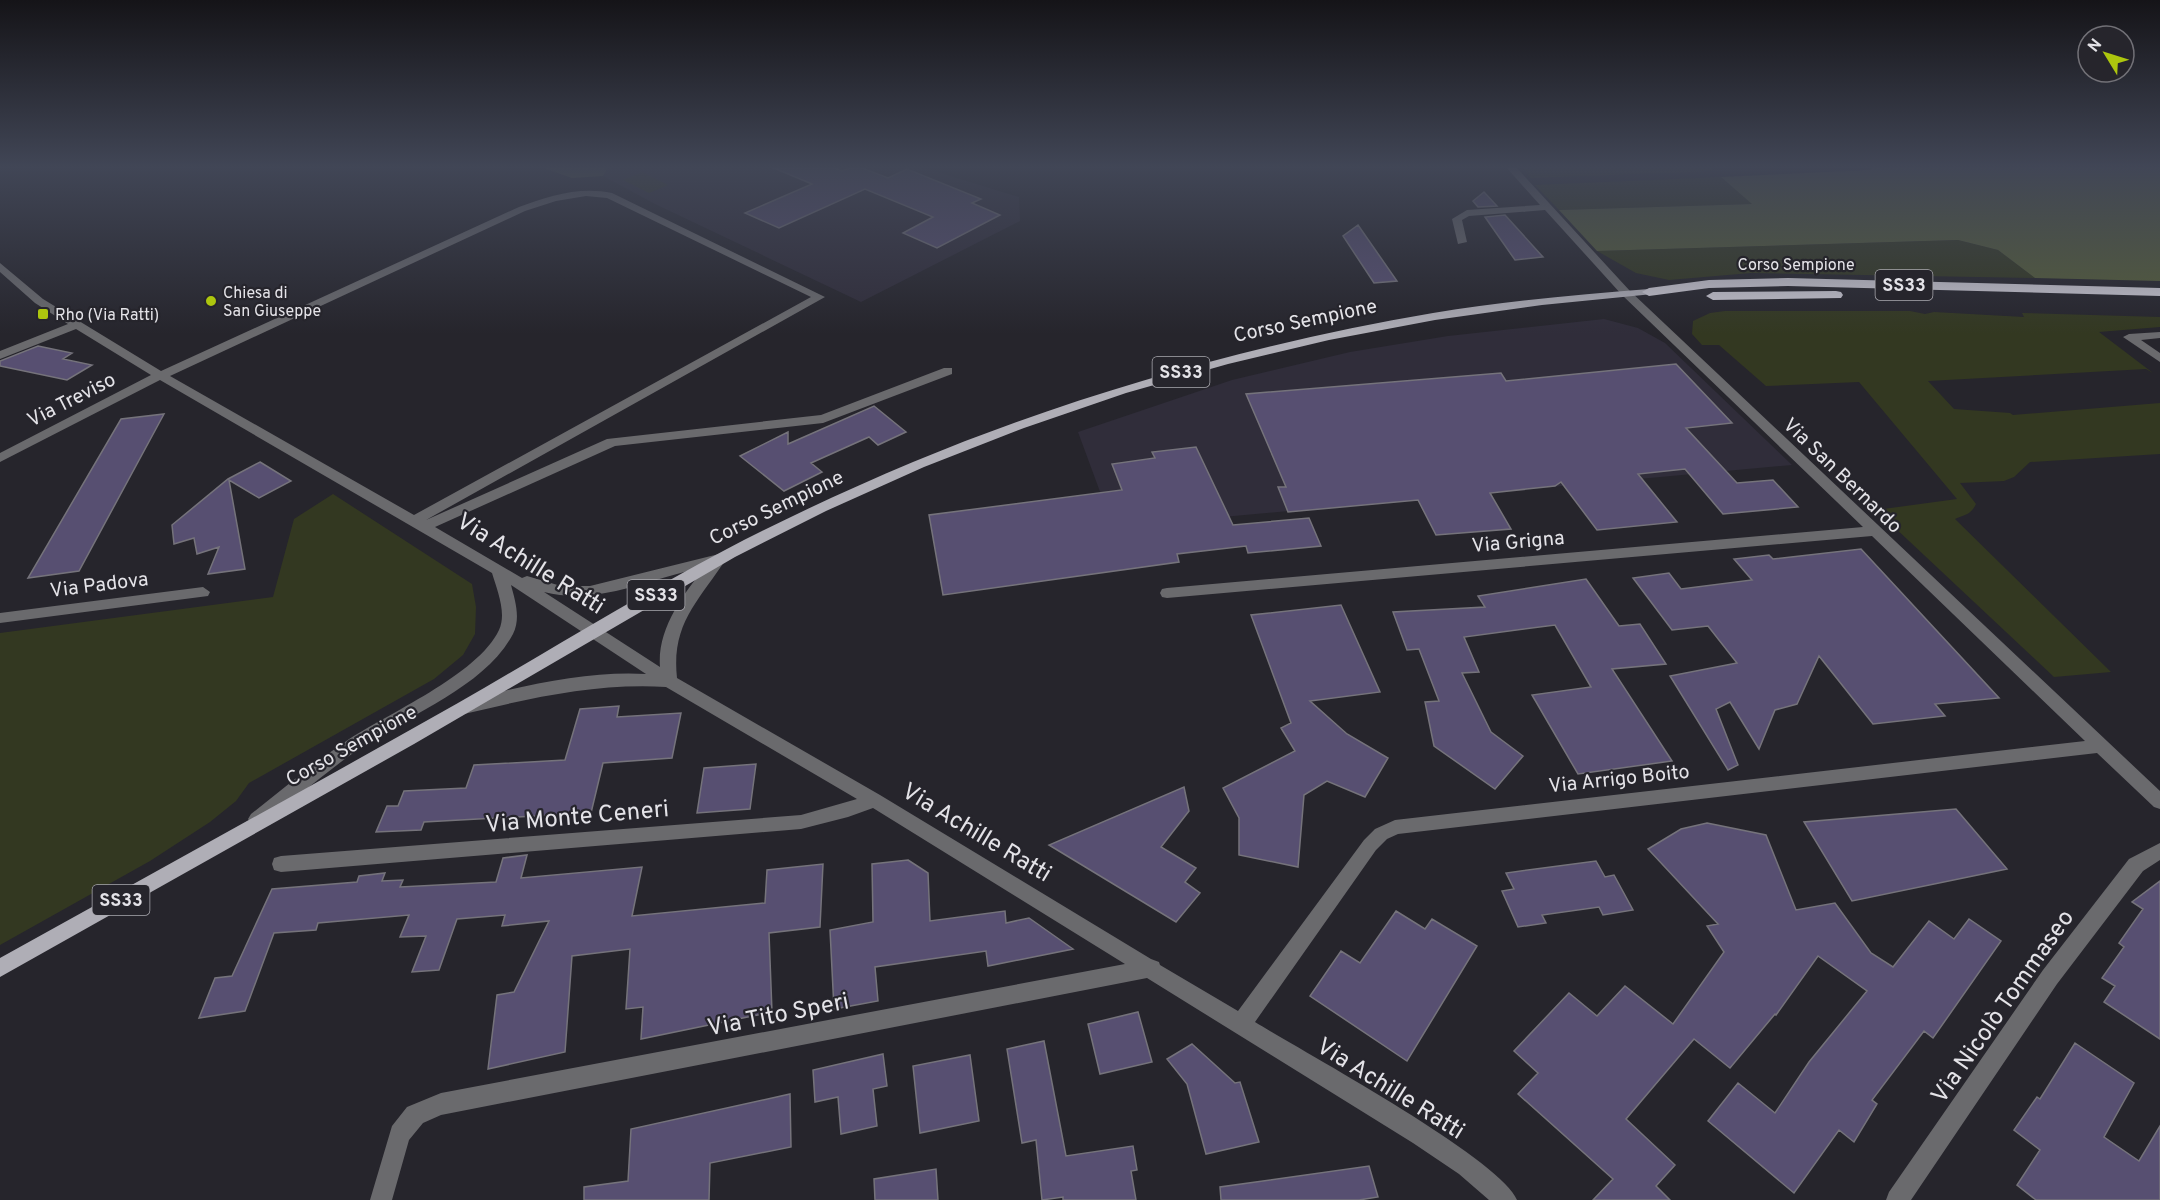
<svg xmlns="http://www.w3.org/2000/svg" width="2160" height="1200" font-family="Overpass,sans-serif">
	<style>
		.built { fill: #302d3a }
		.green { fill: #333821 }
		.forest { fill: #555d39 }
		.building { fill: #574f71; stroke: #75737b; stroke-width: 1.5 }
		.lines { fill: none; stroke-linecap: round; stroke-linejoin: round }
		.minor { fill: #6a6a6d; fill-rule: evenodd }
		.major { fill: #afaeb6; fill-rule: evenodd }
		.highway { fill: #cbc9d2; fill-rule: evenodd }
		.poi-dot { fill: #adc60e; stroke: #26252c; stroke-width: 2 }
		.labels { text-anchor: middle; stroke-width: 4.5; stroke-linejoin: round; paint-order: stroke }
		.far-street-label { font-size: 16px; fill: #e4e3e8; stroke: #26252c }
		.far-poi-label { font-size: 16px; fill: #e4e3e8; stroke: #26252c; text-anchor: start }
		.shield { fill: #26252c; stroke: #abaab0; stroke-width: 1.5 }
		.shield-label { font-size: 18px; font-weight: bold; fill: #e4e3e8 }
		.street-label { font-size: 20px; fill: #e4e3e8; stroke: #26252c }
		.near-street-label { font-size: 24px; fill: #e4e3e8; stroke: #26252c }
	</style>
	<rect width="100%" height="100%" fill="#26252c"/>
	<!-- built -->
	<path class="built" d="M609 166H918L1019 197 1020 221 861 302 655 204 603 176Z
		M1604 319 1638 328 1665 343 1792 465 1113 527 1078 432 1232 380 1350 352 1448 336Z"/>
	<!-- green -->
	<path class="green" d="M1521 166H1708L1715 171 1531 178Z
		M642 172 668 185 649 193 623 180Z
		M1721 177 1753 204 1559 210 1535 185Z
		M1958 240 1998 250 2035 278 1751 273 1669 280 1636 273 1597 251Z
		M1725 311H1910L1925 314 1934 312 2024 317 2022 313 2160 317V327L2099 332 2153 373 2146 369 1928 381 1954 409 2010 413 2013 415 2160 403V454L2030 462 2014 477 2004 481 1960 483 1976 504C1971 515 1964 515 1955 519L2111 672 2054 677 1876 510 1957 499 1859 382 1766 386 1719 345H1702L1692 334 1693 321 1710 313Z
		M333 494 472 584 476 607 475 634 463 655 434 679 249 783 236 801 210 822 150 861 0 945V633L273 597 294 519Z"/>
	<!-- forest -->
	<path class="forest" d="M538 166H609L603 176 572 178Z
		M1877 166H2160V281L2035 278 1998 250 1958 240 1597 251 1559 210 1752 204 1721 177 1870 170Z"/>
	<!-- building -->
	<path class="building" d="M769 166H830L842 171 857 166 888 178 907 169 981 199 972 203 1000 215 937 248 903 233 933 217 865 189 779 228 745 213 812 184Z
		M1484 192 1497 206 1478 207 1473 201Z
		M1505 215 1543 257 1515 260 1485 217Z
		M1358 225 1397 281 1374 283 1343 236Z
		M38 346 72 353 63 359 92 365 67 380 0 366V361Z
		M1676 364 1732 423 1686 428 1737 483 1773 480 1798 507 1723 514 1685 469 1638 474 1677 522 1597 530 1561 482 1555 486 1490 493 1511 529 1436 535 1418 500 1288 512 1278 487H1286L1246 394 1501 373 1506 381Z
		M874 406 906 432 878 445 869 437 811 463 822 472 784 491 740 456 788 432V444Z
		M164 414 79 571 28 578 121 419Z
		M1196 447 1233 525 1309 518 1321 546 1248 553 1246 546 1177 554 1179 562 943 595 929 515 1122 490 1112 464 1155 458 1152 452Z
		M260 462 291 481 259 498 229 480 245 569 208 574 219 547 197 554 194 538 174 544 172 525 228 479Z
		M1861 549 1999 698 1935 704 1945 716 1873 724 1819 656 1797 704 1775 710 1759 749 1730 702 1716 709 1738 765 1728 770 1670 676 1737 663 1708 626 1672 630 1633 578 1669 573 1681 589 1752 580 1734 559 1769 555 1773 559Z
		M1586 579 1619 626 1640 624 1666 664 1612 669 1672 761 1578 774 1532 695 1591 687 1555 625 1464 637 1479 672 1462 673 1491 732 1523 756 1495 789 1434 746 1425 702 1439 701 1419 649 1407 650 1393 612 1485 607 1478 596Z
		M1341 605 1380 692 1310 701 1347 734 1388 758 1365 797 1327 781 1304 795 1298 867 1239 855V818L1223 788 1295 751 1281 728 1291 723 1251 615Z
		M619 706 617 717 681 713 672 758 603 763 591 813 424 822 421 830 376 832 387 806H398L404 791 466 788 474 765 565 760 580 709Z
		M756 764 750 809 697 813 704 768Z
		M1184 787 1189 811 1161 847 1196 868 1185 882 1200 893 1176 922 1049 845Z
		M1956 809 2007 869 1852 901 1804 822Z
		M1707 823 1766 835 1796 910 1835 903 1871 953 1893 967 1929 921 1954 939 1969 919 2001 941 1933 1038 1924 1031 1872 1100 1877 1104 1854 1142 1839 1130 1794 1193 1708 1121 1738 1083 1775 1113 1809 1062 1867 991 1818 956 1776 1015 1775 1014 1730 1068 1694 1039 1626 1119 1675 1165 1656 1186 1670 1200H1593L1613 1179 1518 1094 1538 1073 1514 1051 1569 993 1597 1016 1625 986 1673 1024 1724 952 1707 926 1718 924 1648 849 1681 829Z
		M527 855 521 878 642 867 632 916 765 903 767 870 823 864 820 927 769 933 772 1012 641 1039 643 1007 626 1009 630 949 572 956 565 1052 488 1069 497 995 514 992 549 921 502 926 505 915 457 919 439 970 412 972 426 936 400 937 409 915 318 923 316 930 274 933 245 1011 199 1018 215 978 232 976 272 889 357 882 359 876 385 873 382 881 403 880 400 887 496 882 503 858Z
		M908 860 928 873 930 921 1005 911 1006 923 1029 918 1073 949 988 966 986 951 875 967 878 1001 834 1009 830 930 873 922 872 864Z
		M1596 861 1605 877 1614 875 1633 910 1603 915 1599 907 1542 915 1546 923 1518 927 1502 891 1514 889 1506 873Z
		M2160 881V1039L2104 1002 2115 986 2102 978 2124 947 2119 943 2143 909 2132 902Z
		M1396 911 1425 929 1432 919 1477 946 1407 1061 1310 996 1341 951 1360 963Z
		M1138 1012 1152 1062 1100 1074 1088 1024Z
		M1044 1041 1066 1156 1133 1146 1137 1170 1131 1171 1136 1200H1063V1197L1042 1200 1036 1140 1022 1143 1007 1049Z
		M2075 1043 2134 1083 2104 1137 2139 1161 2160 1126V1200H2036L2017 1185 2040 1150 2014 1130 2037 1097 2040 1099Z
		M1192 1044 1235 1083 1240 1082 1259 1142 1206 1154 1187 1084 1167 1059Z
		M883 1054 887 1086 873 1089 877 1126 841 1134 838 1097 815 1102 813 1070Z
		M970 1055 979 1121 920 1133 913 1066Z
		M790 1094 791 1147 710 1163 709 1200H584V1187L628 1181 631 1129Z
		M1369 1166 1378 1197 1359 1200H1221L1220 1187Z
		M936 1169 938 1200H875L874 1179Z"/>
	<g class="lines">
		<!-- minor -->
		<path class="minor" d="M1505 166H1515L1630 291 2160 791V809L2154 807 2097 753 1398 834 1387 839 1376 850 1255 1022C1302 1051 1501 1159 1517 1200H1489L1459 1174 1413 1143 1147 978 441 1115 423 1123 409 1140 392 1200H370L392 1126 407 1107 441 1093 1125 964 873 808 848 817 801 829 281 872 274 870 272 864 274 858 281 856 801 815 857 799 666 687C596 683 532 698 464 714L458 712 456 708 458 704C511 687 590 670 646 674L511 585C515 600 521 618 513 634 486 685 415 712 368 743 331 767 298 797 263 824L257 826 251 824 248 819 251 814C282 790 312 764 345 742 386 714 478 675 499 630 507 613 497 590 492 573L160 380 0 462V453L151 375 76 329 0 359V351L68 324 35 303 0 272V263L43 299 161 371 519 207C548 196 580 186 612 193L825 297 426 520 607 439 821 415 944 368H952V374L823 423 615 446 435 527 522 578 527 576 561 586H590L719 554 724 556 726 559C699 601 671 623 677 678L880 795 1151 959 1159 962 1160 965 1238 1011 1364 840 1375 829 1395 820 2085 741 1872 536 1167 598 1162 597 1160 593 1162 589 1167 588 1863 527 1622 295 1545 210 1469 216 1462 220 1467 242 1458 244 1452 219 1467 210 1540 205ZM586 196 607 198 811 297 414 515 170 376 525 211 556 201ZM705 567C683 595 657 629 660 667L544 592C599 606 651 578 705 567Z
			M2160 332V338L2141 340 2160 353V362L2123 337 2129 334Z
			M203 587 210 592 208 596 0 623V613Z
			M2160 843V860L2143 871 2057 984 1911 1200H1886L1889 1192 2043 970 2129 859Z"/>
		<!-- major -->
		<path class="major" d="M1649 289 1653 290V294L1542 305 1435 320 1329 340 1228 364 1126 393 1024 428 924 467 826 511 735 557 414 744 0 977V958C153 873 306 789 458 703 547 652 634 598 725 550 786 518 849 489 913 462 1080 393 1256 343 1433 313 1505 301 1577 295 1649 289Z"/>
		<!-- highway -->
		<path class="highway" d="M1788 278 2160 288V296L1788 286 1709 288 1649 296 1642 292 1649 288 1709 280Z
			M1836 291 1841 292 1843 295 1841 298 1713 300 1706 296 1713 292Z"/>
	</g>
	<!-- sky -->
	<linearGradient id="sky" x2="0" y2="1"><stop stop-color="#151418"/><stop offset="0.5" stop-color="#414656"/><stop offset="1" stop-color="#414656" stop-opacity="0"/></linearGradient>
	<rect width="2160" height="334" fill="url(#sky)"/>
	<!-- markers -->
	<g class="poi-dot">
		<circle cx="211" cy="301" r="6"/>
		<rect x="37" y="308" width="12" height="12" rx="3"/>
	</g>
	<g class="labels">
		<!-- far-street labels -->
		<g class="far-street-label">
			<text x="1796" y="270">Corso Sempione</text>
		</g>
		<!-- far-poi labels -->
		<g class="far-poi-label">
			<text x="223" y="298">Chiesa di<tspan x="223" dy="18">San Giuseppe</tspan></text>
			<text x="55" y="320">Rho (Via Ratti)</text>
		</g>
		<!-- shield labels -->
		<g class="shield">
			<rect x="1875.5" y="270" width="57" height="30" rx="4.5"/>
			<rect x="1152.5" y="357" width="57" height="30" rx="4.5"/>
			<rect x="627.5" y="580" width="57" height="30" rx="4.5"/>
			<rect x="92.5" y="885" width="57" height="30" rx="4.5"/>
		</g>
		<g class="shield-label">
			<text x="1904" y="291">SS33</text>
			<text x="1181" y="378">SS33</text>
			<text x="656" y="601">SS33</text>
			<text x="121" y="906">SS33</text>
		</g>
		<!-- street labels -->
		<g class="street-label">
			<text transform="translate(1305 320) rotate(-12)" y="7">Corso Sempione</text>
			<text transform="translate(71 399) rotate(-27)" y="7">Via Treviso</text>
			<text transform="translate(1843 475) rotate(44)" y="7">Via San Bernardo</text>
			<text transform="translate(776 507) rotate(-26)" y="7">Corso Sempione</text>
			<text transform="translate(1518 541) rotate(-5)" y="7">Via Grigna</text>
			<text transform="translate(99 584) rotate(-7)" y="7">Via Padova</text>
			<text transform="translate(351 745) rotate(-29)" y="7">Corso Sempione</text>
			<text transform="translate(1619 778) rotate(-6)" y="7">Via Arrigo Boito</text>
		</g>
		<!-- near-street labels -->
		<g class="near-street-label">
			<text transform="translate(531 563) rotate(32)" y="8">Via Achille Ratti</text>
			<text transform="translate(577 816) rotate(-5)" y="8">Via Monte Ceneri</text>
			<text transform="translate(977 832) rotate(31)" y="8">Via Achille Ratti</text>
			<text transform="translate(2002 1006) rotate(-55)" y="8">Via Nicolò Tommaseo</text>
			<text transform="translate(778 1014) rotate(-11)" y="8">Via Tito Speri</text>
			<text transform="translate(1391 1088) rotate(32)" y="8">Via Achille Ratti</text>
		</g>
	</g>
	<!-- north arrow -->
	<g transform="translate(2106 54) rotate(308)"><circle r="28" fill="#26252c" stroke="#727177" stroke-width="1.5"/>
	<path d="M0-4.5L10 22L0 15L-10 22Z" fill="#adc60e"/>
	<text y="-9" font-size="16" font-weight="bold" text-anchor="middle" fill="#e4e3e8">N</text>
	</g>
</svg>
